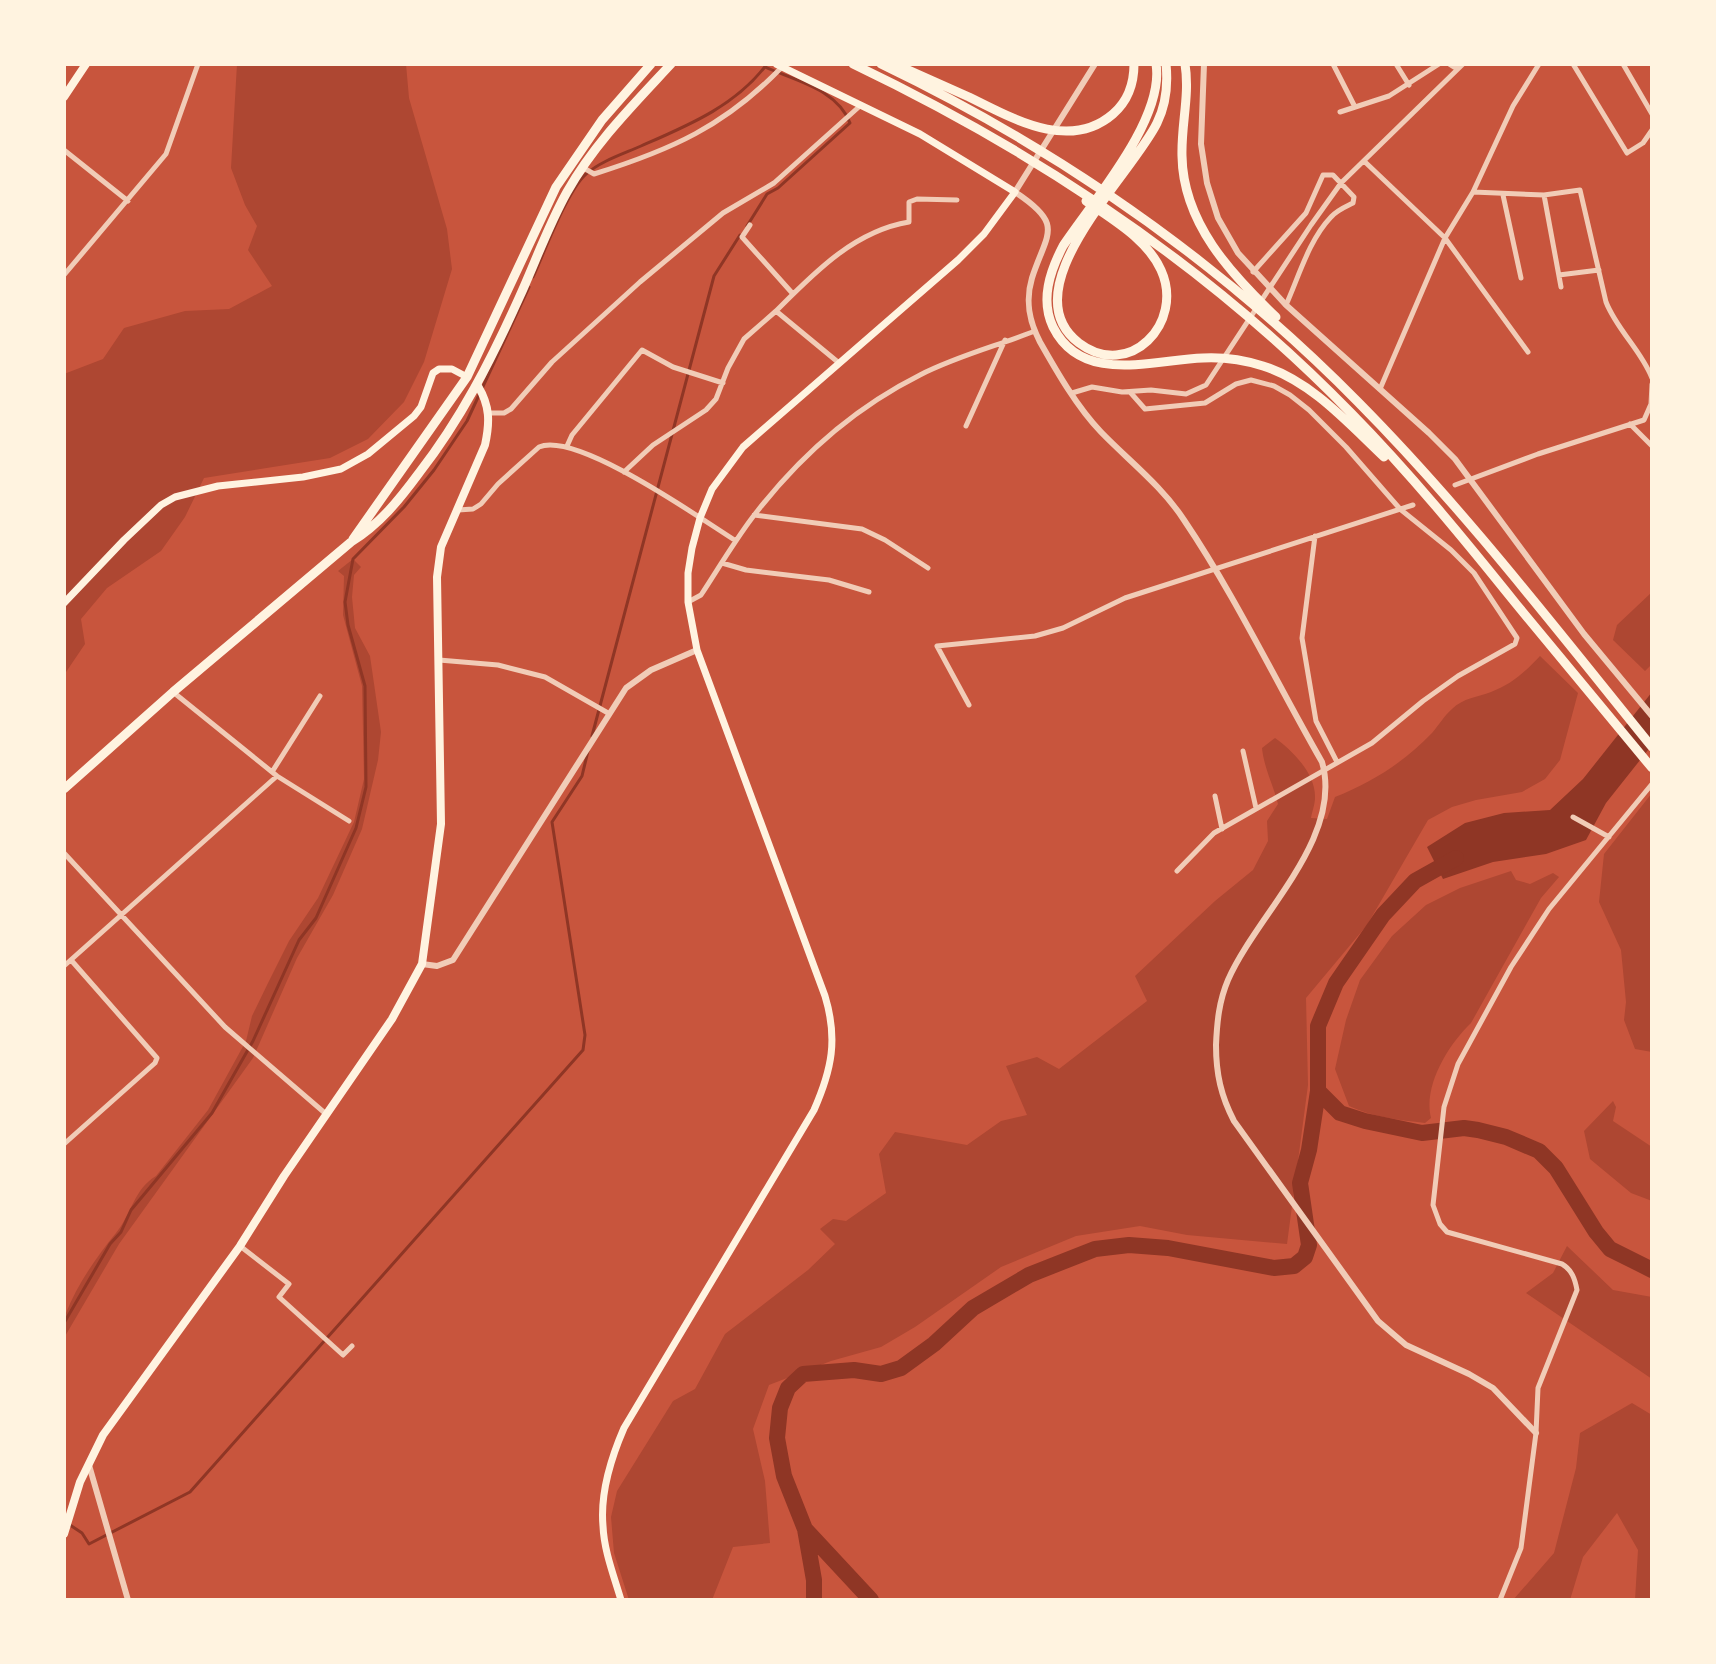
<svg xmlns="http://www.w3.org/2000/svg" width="1716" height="1664" font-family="'Open Sans',sans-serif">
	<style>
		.green { fill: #ae4732 }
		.water { fill: #8f3625 }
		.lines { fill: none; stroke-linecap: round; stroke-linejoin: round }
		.stream { stroke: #8f3625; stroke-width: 3 }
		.river { stroke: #8f3625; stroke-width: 16 }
		.minor { stroke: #f1ccb7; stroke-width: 5 }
		.tertiary { stroke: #f1ccb7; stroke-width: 6 }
		.secondary { stroke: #fff3e0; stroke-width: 7 }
		.primary { stroke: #fff3e0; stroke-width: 8 }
		.trunk { stroke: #fff3e0; stroke-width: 9 }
		.motorway { stroke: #fff3e0; stroke-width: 9 }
	</style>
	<rect width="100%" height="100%" fill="#c8553d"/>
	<!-- green -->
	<path class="green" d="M237 64H406L409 98 447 229 452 269 424 362 404 402 368 439 330 458 204 478 185 517 161 551 107 588 81 619 85 644 64 675V374L103 359 124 328 185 311 229 309 272 286 248 250 257 226 245 205 231 168Z
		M353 559 361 567 354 575 352 597 355 628 370 656 381 732 378 760 362 829 333 895 297 958 253 1058 119 1244 64 1338C64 1330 63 1321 66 1313 77 1285 97 1256 116 1233 131 1215 134 1189 156 1176L208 1110 246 1041 252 1016 268 983 289 941 318 898 354 822 364 779 362 686 343 615 344 576 338 571Z
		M1652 592V664L1645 671 1613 640 1617 625Z
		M1540 656 1578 693 1560 760 1545 779 1522 792 1476 800 1452 807 1428 820 1367 925 1306 998 1308 1085 1287 1244 1187 1235 1140 1226 1076 1236 1001 1267 915 1327 881 1347 831 1361 769 1385 753 1429 765 1481 770 1543 733 1547 712 1600H629L614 1553 611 1517 617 1491 673 1401 695 1389 725 1334 808 1270 835 1244 820 1229 833 1219 846 1221 886 1193 879 1154 895 1132 967 1145 1001 1121 1027 1115 1006 1066 1037 1057 1059 1069 1147 1001 1135 976 1215 901 1253 870 1268 841 1267 821 1278 804C1273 784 1264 768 1262 748L1275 738C1293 751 1316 774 1315 798 1315 804 1312 812 1311 818L1327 819 1335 797C1373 782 1404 762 1432 733 1439 725 1444 716 1452 709 1463 698 1478 697 1491 692 1512 684 1525 672 1540 656Z
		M1652 793V1052L1635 1049 1624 1020 1626 1002 1621 950 1599 902 1604 854Z
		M1511 871 1516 880 1530 884 1553 873 1559 877 1541 898 1471 1023C1448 1045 1423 1086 1431 1118L1425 1123C1399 1120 1373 1117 1349 1106L1335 1069 1346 1020 1360 980 1392 936 1426 905 1460 888Z
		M1613 1101 1616 1107 1613 1121 1652 1147V1201L1631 1193 1590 1159 1584 1131Z
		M1567 1246 1613 1290 1652 1297V1379L1526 1293 1553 1273Z
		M1632 1403 1652 1415V1600H1635L1638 1550 1617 1513 1583 1557 1570 1600H1513L1554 1553 1576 1468 1580 1433Z"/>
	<!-- water -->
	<path class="water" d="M1652 692V745L1606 803 1586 840 1546 854 1493 862 1443 879 1427 847 1465 823 1504 813 1550 810 1583 779Z"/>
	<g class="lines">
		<!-- stream -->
		<path class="stream" d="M747 226 767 194 778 188 850 123C837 89 796 81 765 67
			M533 277C544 253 568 189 586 174 601 161 623 154 641 146 687 126 736 106 767 64
			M592 736 714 276 740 235
			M64 1323 110 1244 121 1232 131 1210 212 1113 253 1041 299 940 316 918 356 828 366 787 365 686 348 625 345 602 353 559 404 507 434 470 467 421 529 287
			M67 1523 82 1533 89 1544 190 1492 583 1050 585 1035 552 822 582 776 588 751"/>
		<!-- river -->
		<path class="river" d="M1318 1091 1340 1113 1365 1121 1422 1133 1464 1128 1478 1130 1506 1137 1539 1151 1556 1168 1596 1232 1610 1249 1652 1270
			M805 1529 814 1580V1600
			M871 1600 805 1529 784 1476 777 1438 780 1408 788 1388 803 1374 854 1370 881 1374 901 1368 934 1344 973 1308 1029 1275 1095 1249 1129 1245 1168 1248 1274 1268 1294 1266 1305 1257 1309 1245 1300 1183 1309 1150 1318 1091V1026L1336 983 1383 915 1415 881 1456 858"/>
		<!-- minor -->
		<path class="minor" d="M1333 64 1355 107
			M1396 64 1409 85
			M1449 64 1457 69
			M1573 64 1627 153 1643 143 1652 130
			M1623 64 1652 114
			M1340 112 1389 96 1439 64
			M64 150 128 201
			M1364 161 1445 238 1528 352
			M582 167 594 174C671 150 725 126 782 67
			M1473 192 1544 195 1561 287
			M1503 195 1521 278
			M1544 195 1580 190 1606 302C1617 330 1641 350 1652 378
			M750 225 742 237 793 294
			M1253 272 1306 213 1323 175H1333L1354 197 1353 203C1345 207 1337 210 1331 217 1309 240 1299 276 1286 305
			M64 275 166 154 198 64
			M1559 275 1599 270
			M776 311C814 273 854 231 909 222V202L917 199 957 200
			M1380 389 1445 238 1473 192 1513 106 1539 64
			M1130 392 1145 409 1205 403 1236 384 1251 380 1274 386 1290 395 1309 410 1346 447 1400 509 1451 550 1474 573 1517 638 1515 644 1458 676 1423 701 1372 743 1214 833 1177 871
			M1072 393 1092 387 1122 392 1151 390 1186 394 1206 385 1311 225 1341 183 1463 64
			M489 413H504L511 409 552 362 640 282 723 213 774 183 861 105
			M1630 424 1652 446
			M966 426 1005 340
			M567 446 572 435 642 350 673 367 723 383
			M624 472 653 445 706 410 716 399 728 368 744 339 776 311 839 363
			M1455 485 1538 454 1644 420 1651 404 1652 384
			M458 510 473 509 481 504 498 484 539 447C577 431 701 519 736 541
			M754 515 862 529 885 540 928 568
			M1315 536 1302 638 1316 721 1337 762
			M722 563 746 570 829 580 869 592
			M688 602 701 595C718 569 734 542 752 518 797 459 854 408 920 375 957 356 997 346 1035 331
			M439 660 498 665 545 677 608 713
			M173 692 277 776 349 821
			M969 705 937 646 1035 636 1063 628 1125 598 1413 505
			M1243 751 1256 808
			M272 772 320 696
			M1215 796 1222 829
			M1573 817 1609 837
			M64 853 225 1027 326 1114
			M64 966 277 776
			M64 1144 155 1063 157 1058 71 960
			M240 1246 289 1284 279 1297 343 1355 352 1346
			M1500 1600 1521 1548 1536 1433 1538 1388 1577 1290C1575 1279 1572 1270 1562 1264L1447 1232 1440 1224 1433 1205 1444 1107 1458 1064 1511 967 1549 909 1652 784"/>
		<!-- tertiary -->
		<path class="tertiary" d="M1095 64 1015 192C1065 225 1047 232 1032 278 1025 301 1029 321 1040 342 1057 372 1077 407 1101 432 1129 461 1162 486 1184 520 1236 597 1276 682 1322 762 1344 838 1257 914 1228 980 1219 1001 1217 1022 1216 1045 1216 1074 1221 1096 1234 1121L1378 1321 1406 1345 1469 1374 1493 1388 1536 1433
			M1204 64 1201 144 1207 183 1218 218 1238 253 1286 305 1429 433 1455 459 1584 634 1652 716
			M422 964 437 966 453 960 626 688 651 670 697 650
			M89 1465 128 1600"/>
		<!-- secondary -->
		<path class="secondary" d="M64 603 124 540 161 505 175 497 218 486 303 477 341 469 368 454 414 416 421 407 433 373 439 369H452L467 377
			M621 1600C614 1576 604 1551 603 1526 600 1493 611 1458 624 1428L814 1110C832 1069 838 1039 825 996L697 650 688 602V573L692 548 700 518 712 489 743 447 958 260 984 234 1015 192 920 134 776 64"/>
		<!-- primary -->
		<path class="primary" d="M64 97 86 64
			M64 1534 80 1482 103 1435 240 1246 284 1176 392 1019 422 964 441 824 437 577 441 547 485 445C490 422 490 406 478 386"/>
		<!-- trunk -->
		<path class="trunk" d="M353 539 467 377 556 187 602 120 651 64
			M64 789 173 692 351 542C380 524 399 500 419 473 461 419 491 360 519 298 535 263 548 226 567 192 594 144 633 105 671 64"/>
		<!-- motorway -->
		<path class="motorway" d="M853 64C1037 152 1208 266 1351 413 1410 473 1464 539 1517 605 1562 659 1607 713 1652 768
			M881 64C1058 149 1220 262 1358 402 1464 509 1557 630 1652 747
			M895 64C920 75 944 86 969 97 1012 118 1069 152 1113 114 1128 101 1134 83 1134 64
			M1156 64C1165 119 1093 201 1063 246 1050 271 1040 300 1053 327 1082 385 1152 360 1203 358 1223 357 1244 360 1263 366 1311 381 1348 423 1384 457
			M1185 64C1190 95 1181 125 1182 156 1183 223 1231 274 1276 317
			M1086 201C1113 220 1147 239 1161 270 1185 323 1129 381 1079 343 1008 289 1132 175 1157 123 1166 105 1168 84 1166 64"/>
	</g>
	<!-- border -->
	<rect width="1716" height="1664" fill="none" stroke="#fff3e0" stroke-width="132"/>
</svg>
